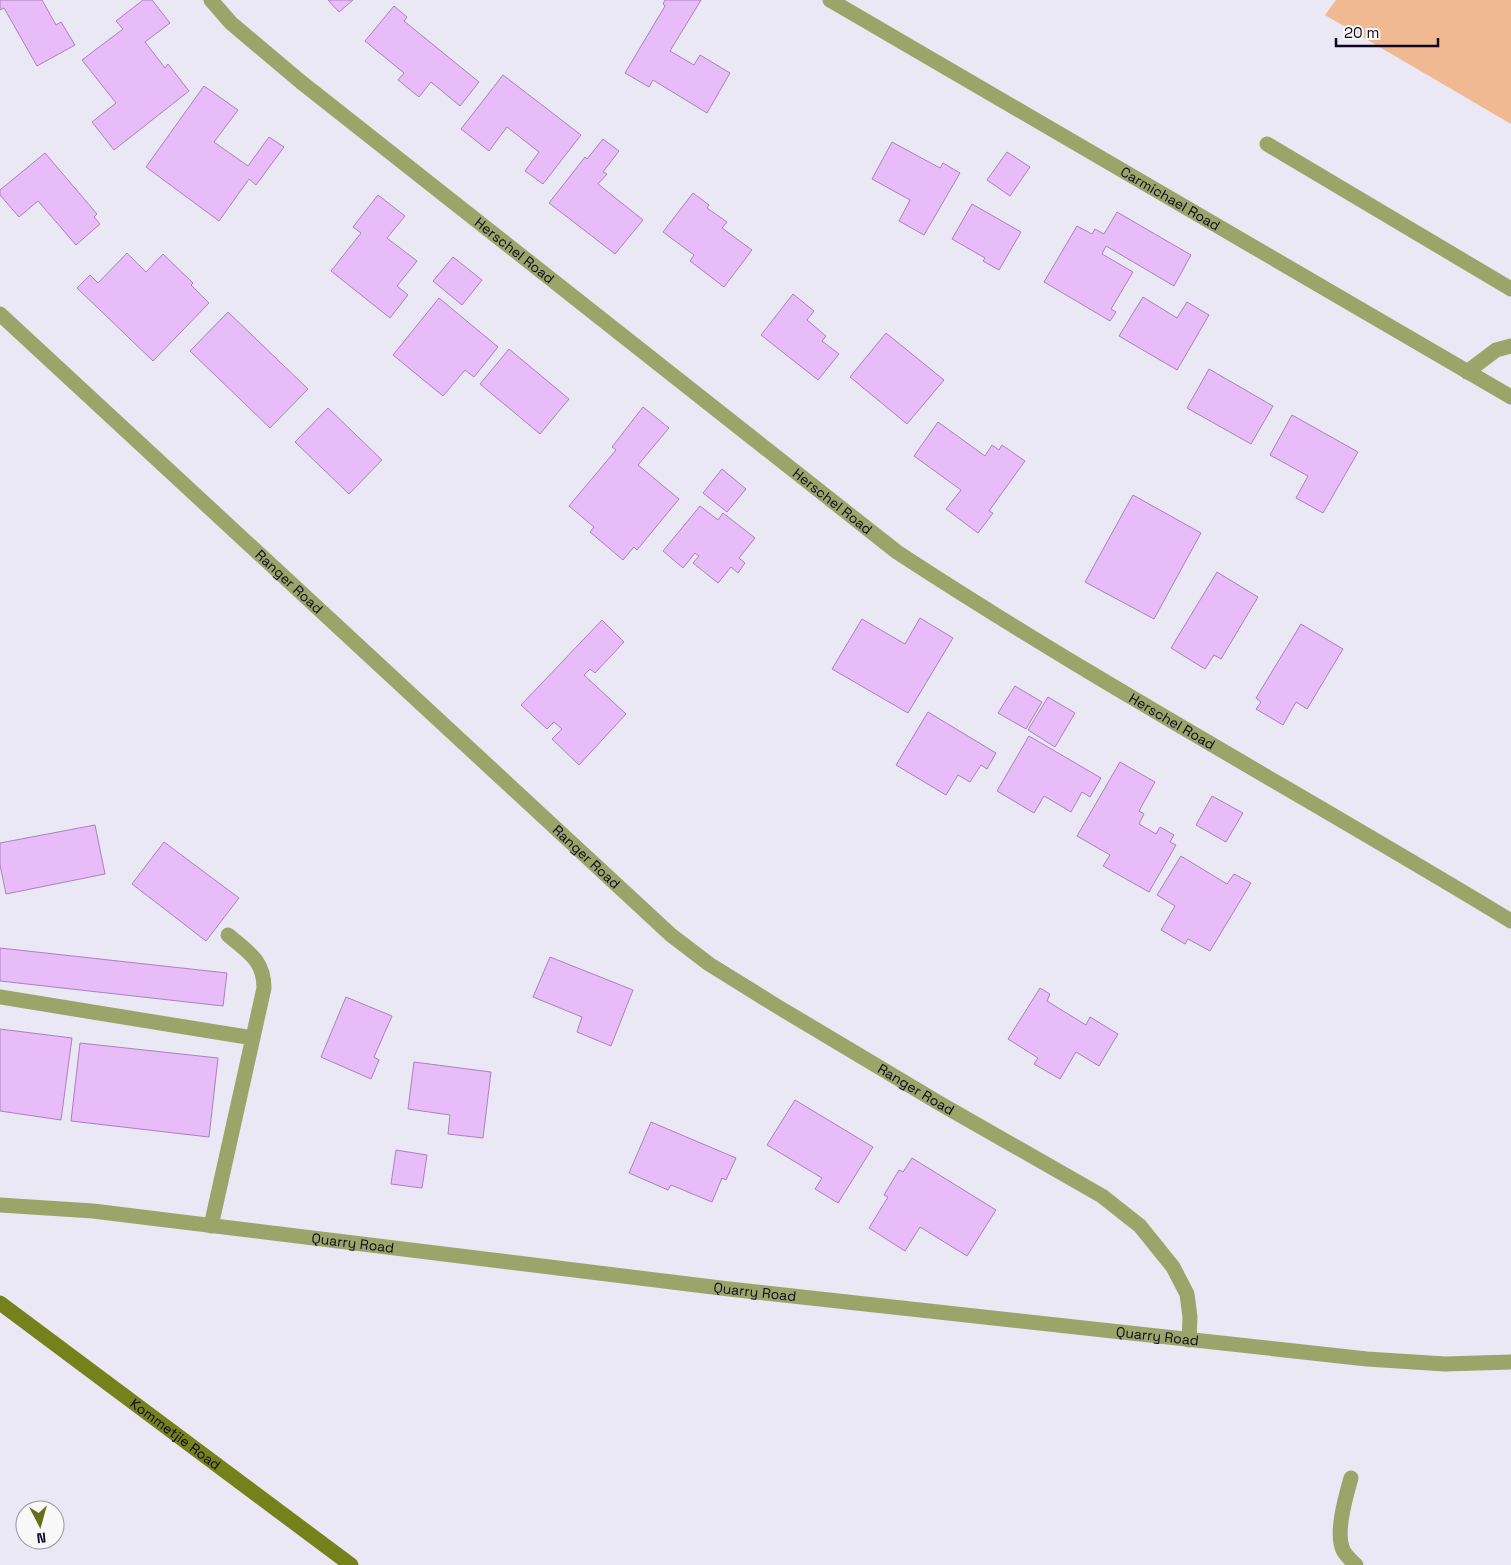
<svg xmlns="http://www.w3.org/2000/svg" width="1511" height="1565" font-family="'Space Grotesk',sans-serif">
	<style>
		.green { fill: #f0b992 }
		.building { fill: #e8bbf9; stroke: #ab81bb }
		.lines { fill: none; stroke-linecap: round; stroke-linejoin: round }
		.service { stroke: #9ba56a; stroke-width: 15 }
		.minor { stroke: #9ba56a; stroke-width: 15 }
		.secondary { stroke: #75821c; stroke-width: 15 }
		.labels { text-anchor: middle; stroke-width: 4; stroke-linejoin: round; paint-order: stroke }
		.street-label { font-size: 14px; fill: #0e061e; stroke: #f8f8f8 }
	</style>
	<rect width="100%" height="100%" fill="#ebe8f6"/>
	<!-- green -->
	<path class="green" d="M1336 0H1511V124L1325 15Z"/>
	<!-- building -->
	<path class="building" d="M0 0H42L56 25 61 22 75 45 37 66 4 8 0 10Z
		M143 0H152L170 23 145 42 165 68 168 64 189 91 114 150 92 122 116 103 82 60 123 29 116 21Z
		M328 0H353L339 12Z
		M665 0H701L670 51 694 65 700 55 730 73 707 113 653 80 649 87 625 73 665 6 663 4Z
		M394 6 407 17 404 21 479 82 460 106 431 82 419 97 398 80 404 73 365 41Z
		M503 75 581 135 543 184 525 171 539 152 507 127 489 151 461 129Z
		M204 86 238 110 214 142 248 166 269 137 284 147 256 185 249 179 219 221 146 167Z
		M603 139 619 151 603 172 607 174 598 184 643 220 615 254 549 203 585 157 587 159Z
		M892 142 940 168 943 163 960 173 924 235 899 221 910 200 872 179Z
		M1007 152 1030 167 1010 196 987 180Z
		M45 153 97 214 94 217 100 224 76 245 38 201 19 217 0 195V190Z
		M693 193 709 205 707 208 727 222 722 228 752 250 724 287 690 261 694 255 663 232Z
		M378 195 405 216 387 238 417 261 397 286 408 295 390 318 331 271 361 233 353 227Z
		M972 204 1021 232 999 270 983 261 985 258 952 239Z
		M1117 212 1191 255 1174 286 1106 246 1102 254 1133 272 1111 309 1116 312 1110 321 1044 282 1077 226 1092 234 1095 229 1104 234Z
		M127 253 146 272 163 254 193 283 191 285 209 303 153 361 77 288 90 275 98 283Z
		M453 257 482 280 462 305 433 281Z
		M793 294 814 311 807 320 826 336 822 341 839 354 818 380 761 335Z
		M1143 297 1177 318 1187 302 1209 315 1177 370 1119 336Z
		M439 298 498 347 474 377 465 370 443 396 393 355Z
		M228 312 308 389 270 428 190 351Z
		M886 333 944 380 907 424 850 377Z
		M509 349 569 399 540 434 480 384Z
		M1209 369 1273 406 1251 444 1187 408Z
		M643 407 669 428 638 465 679 499 637 550 634 547 623 560 590 532 594 527 569 506 616 450 612 447Z
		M328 408 382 460 349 494 295 442Z
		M1292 415 1358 452 1323 513 1296 498 1308 476 1270 455Z
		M938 422 985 456 992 445 999 450 1002 445 1025 461 989 511 993 513 978 533 946 509 961 490 914 456Z
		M722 469 746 489 727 512 703 493Z
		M1133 495 1201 533 1154 619 1085 582Z
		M700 506 718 520 723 513 755 538 739 558 745 563 738 573 731 567 718 583 693 563 699 556 695 553 683 568 663 551Z
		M1217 572 1258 597 1221 659 1214 655 1205 669 1171 648Z
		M920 618 953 638 908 713 832 669 862 619 905 644Z
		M602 620 624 642 595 673 590 669 584 675 626 714 579 765 552 739 562 729 554 722 547 729 521 705Z
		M1301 624 1343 649 1307 709 1296 702 1283 725 1256 709 1261 702 1256 698Z
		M1015 686 1042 702 1026 729 998 713Z
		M1048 697 1075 713 1055 747 1028 730Z
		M928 712 996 753 987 769 981 765 970 782 958 775 946 795 896 765Z
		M1029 736 1101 778 1090 797 1082 792 1071 812 1044 796 1034 813 997 791Z
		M1120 762 1155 782 1139 811 1144 814 1139 824 1156 834 1160 827 1174 835 1170 842 1176 845 1149 892 1103 866 1110 855 1077 836Z
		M1212 796 1243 813 1226 842 1196 825Z
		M95 825 105 874 6 894 0 865V843Z
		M164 842 239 898 206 941 132 884Z
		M1181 856 1227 884 1234 874 1251 883 1210 951 1188 939 1185 944 1161 930 1175 906 1157 895Z
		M0 948 227 973 223 1006 0 981Z
		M550 957 633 990 611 1046 577 1032 582 1017 533 997Z
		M1040 988 1050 994 1047 1001 1086 1025 1090 1017 1118 1034 1099 1066 1076 1052 1060 1079 1034 1064 1038 1058 1008 1039Z
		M346 997 392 1016 374 1057 379 1060 371 1079 321 1057Z
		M0 1029 72 1038 61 1120 0 1111Z
		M80 1043 218 1058 209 1137 71 1121Z
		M414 1062 491 1072 483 1138 448 1134 450 1115 408 1109Z
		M795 1100 873 1147 838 1203 815 1189 822 1178 767 1145Z
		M651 1122 736 1158 726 1180 722 1178 712 1202 671 1185 668 1190 629 1173Z
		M396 1150 427 1155 422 1188 391 1184Z
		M912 1158 996 1210 967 1256 920 1227 905 1251 869 1228 888 1197 884 1195 899 1170 903 1172Z"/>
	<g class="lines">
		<!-- service -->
		<path class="service" d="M1267 144 1511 289
			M1467 372 1496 350 1511 346
			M0 997 253 1038
			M211 1226 264 988C264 960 248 952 228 935
			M1351 1478C1346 1496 1335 1532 1343 1550 1345 1555 1352 1561 1356 1565"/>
		<!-- minor -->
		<g class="minor">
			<path id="s1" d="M211 0 231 23 301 82 897 552C1097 683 1307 797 1511 921"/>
			<path id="s2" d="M830 0 1511 397"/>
			<path id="s3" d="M0 314 671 935 709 964 775 1005 939 1103 1102 1196 1140 1226 1173 1267 1187 1294 1190 1317 1189 1340"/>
			<path id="s4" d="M0 1205 93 1211 729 1289 1367 1359 1445 1364 1511 1362"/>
		</g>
		<!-- secondary -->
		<path class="secondary" id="s5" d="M0 1303 351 1565"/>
	</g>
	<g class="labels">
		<!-- street labels -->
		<g class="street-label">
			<text dy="5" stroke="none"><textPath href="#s2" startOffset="394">Carmichael Road</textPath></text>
			<text dy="5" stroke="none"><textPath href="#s1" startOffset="394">Herschel Road</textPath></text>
			<text dy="5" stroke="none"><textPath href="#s1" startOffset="799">Herschel Road</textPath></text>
			<text dy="5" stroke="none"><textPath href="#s3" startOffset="394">Ranger Road</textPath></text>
			<text dy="5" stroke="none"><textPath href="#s1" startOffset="1204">Herschel Road</textPath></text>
			<text dy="5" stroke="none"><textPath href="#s3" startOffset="799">Ranger Road</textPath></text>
			<text dy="5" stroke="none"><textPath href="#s3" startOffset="1204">Ranger Road</textPath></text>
			<text dy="5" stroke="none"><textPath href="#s4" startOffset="355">Quarry Road</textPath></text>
			<text dy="5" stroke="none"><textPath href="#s4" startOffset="760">Quarry Road</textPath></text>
			<text dy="5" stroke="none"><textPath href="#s4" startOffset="1165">Quarry Road</textPath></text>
			<text dy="5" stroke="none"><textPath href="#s5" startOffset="219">Kommetjie Road</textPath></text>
		</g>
	</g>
	<!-- north arrow -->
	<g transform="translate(40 1525) rotate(174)"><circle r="24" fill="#f8f8f8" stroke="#9a97a1"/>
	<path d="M0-4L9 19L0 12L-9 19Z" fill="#646f18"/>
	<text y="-8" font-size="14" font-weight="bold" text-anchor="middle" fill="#0e061e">N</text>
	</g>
	<!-- scale -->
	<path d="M1336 38v8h102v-8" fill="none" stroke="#0e061e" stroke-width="2.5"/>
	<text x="1344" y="38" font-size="15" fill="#0e061e" stroke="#f8f8f8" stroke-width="4" paint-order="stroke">20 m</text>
</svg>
